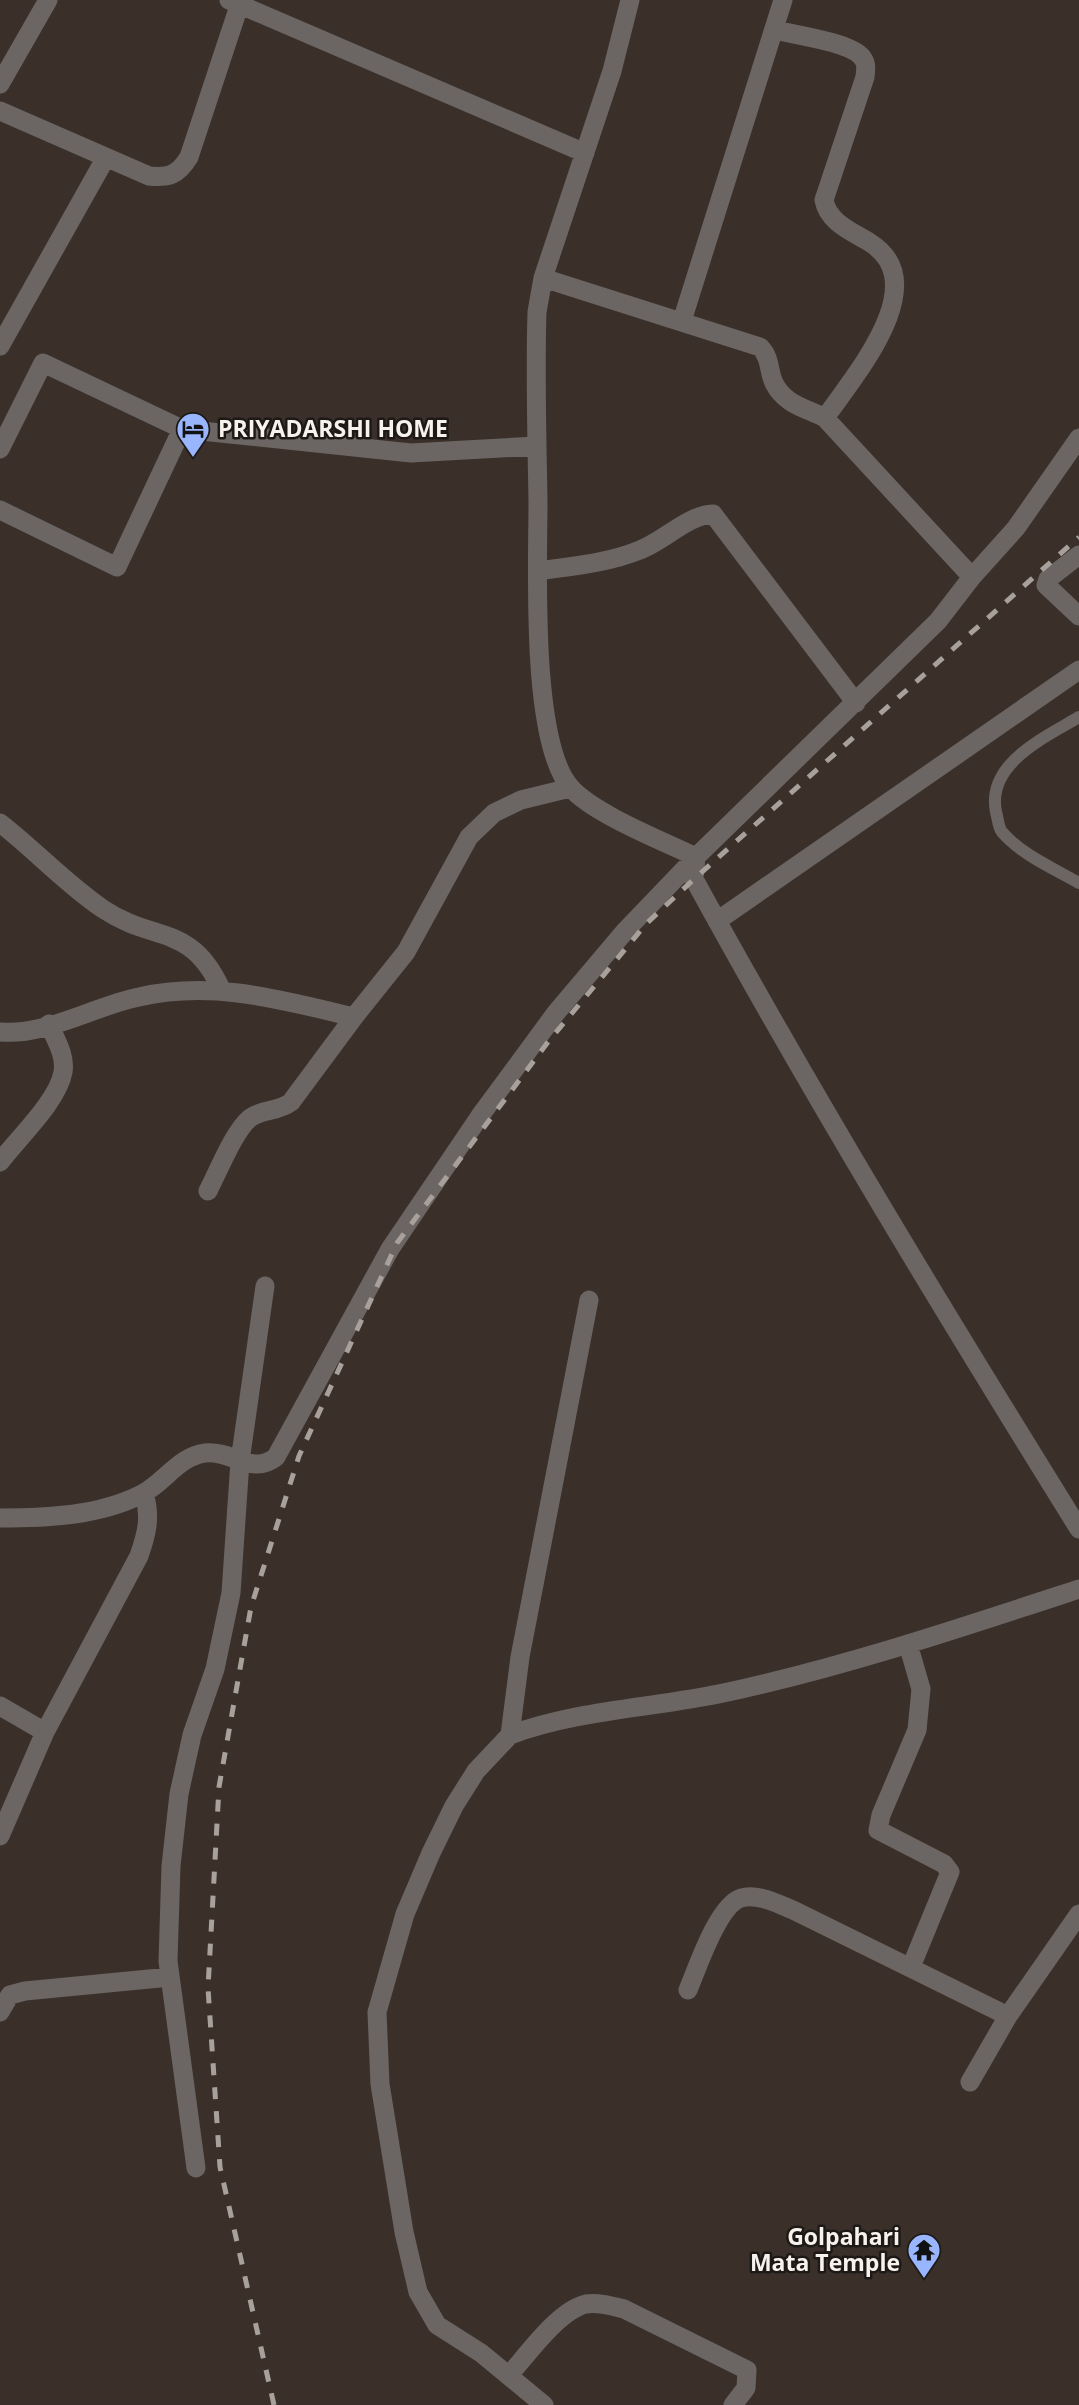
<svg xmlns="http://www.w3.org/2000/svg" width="1079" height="2405" font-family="'Open Sans',sans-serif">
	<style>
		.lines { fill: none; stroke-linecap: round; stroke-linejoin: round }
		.service { stroke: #6b6663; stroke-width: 12 }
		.minor { stroke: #6b6663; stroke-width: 19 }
		.rail { stroke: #a8a19b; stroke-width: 5; stroke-dasharray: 12 12; stroke-linecap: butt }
		.labels { text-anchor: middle; stroke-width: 5; stroke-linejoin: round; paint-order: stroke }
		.poi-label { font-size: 23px; font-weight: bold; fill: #f8f2ed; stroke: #1d1916; text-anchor: start }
	</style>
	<rect width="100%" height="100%" fill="#3a3029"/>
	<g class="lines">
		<!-- service -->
		<path class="service" d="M1079 717C1046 737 986 763 996 812 998 818 998 827 1002 832 1022 855 1053 868 1079 883"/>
		<!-- minor -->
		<path class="minor" d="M229 0 585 153
			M630 0 612 71 543 278 537 312C535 375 537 439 538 502 538 565 530 743 571 788 594 814 663 841 696 857L694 879C815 1100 946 1315 1079 1529
			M775 30C796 35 847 42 861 56 867 63 866 68 865 77L824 200C828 222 851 231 869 242 936 283 853 377 825 418
			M0 84 48 0
			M0 111 149 176C169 178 178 175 189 157L241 0
			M543 278 760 347C771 358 768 370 774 383 785 405 806 408 825 418L972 577
			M682 321 783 0
			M0 346 105 159
			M0 449 43 363 182 429 411 453 537 446
			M0 510 117 567 182 429
			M1079 555 1048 579 1046 585 1079 616
			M538 571C573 566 608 563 640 550 664 541 688 515 713 514L856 703
			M0 823C35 850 66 884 103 909 154 943 191 923 221 989
			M717 921 1079 670
			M0 1032C46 1036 94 1006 139 997 213 980 282 1000 354 1017L406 952 469 837 494 813 521 800 570 788
			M0 1162C18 1138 58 1101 63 1072 66 1055 55 1039 49 1024
			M208 1191C218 1172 234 1131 250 1118 262 1109 278 1112 291 1102L354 1017
			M0 1518C47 1518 99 1516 142 1494 164 1483 179 1456 205 1453 232 1450 252 1476 276 1457L390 1249 480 1116 555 1014 626 930 696 857 938 621 972 577 1016 528 1079 438
			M908 1644 921 1689 917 1730 881 1815 878 1830 944 1864 950 1872 911 1967
			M0 1706 45 1732
			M510 1735C580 1709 656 1708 728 1692 847 1666 963 1627 1079 1589
			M0 1836 45 1732 139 1556C147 1533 151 1517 144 1493
			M688 1990C697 1969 718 1905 741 1898 758 1893 778 1904 793 1910L1008 2016
			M0 2012 10 1995 25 1991 170 1977
			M970 2082 1008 2016 1079 1914
			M196 2168 168 1961 171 1866 179 1794 192 1735 215 1669 231 1593 240 1461 265 1286
			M510 2374C528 2354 559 2310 586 2304 599 2302 612 2306 624 2309L747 2370 746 2388 733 2405
			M544 2405 481 2353 437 2325 418 2292 404 2232 380 2084 377 2012 405 1914 431 1853 454 1806 476 1771 510 1735 520 1657 589 1300"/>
		<!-- rail -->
		<path class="rail" d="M274 2405 220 2167 208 1988 219 1787 251 1607 299 1456 397 1243 548 1042 646 924 694 879 1079 537"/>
	</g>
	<!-- icons -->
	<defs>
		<symbol id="hotel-pin" viewBox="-11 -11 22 30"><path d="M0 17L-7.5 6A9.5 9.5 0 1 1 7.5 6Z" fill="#98b5fd" stroke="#1d1916"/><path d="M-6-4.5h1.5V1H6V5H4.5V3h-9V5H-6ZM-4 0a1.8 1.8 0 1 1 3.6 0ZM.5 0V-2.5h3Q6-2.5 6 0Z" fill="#111"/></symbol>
		<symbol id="temple-pin" viewBox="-11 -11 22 30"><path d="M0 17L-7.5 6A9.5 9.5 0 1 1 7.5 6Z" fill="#98b5fd" stroke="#1d1916"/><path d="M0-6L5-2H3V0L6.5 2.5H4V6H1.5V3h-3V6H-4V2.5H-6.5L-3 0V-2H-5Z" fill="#111"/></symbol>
	</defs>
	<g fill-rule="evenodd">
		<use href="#hotel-pin" x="174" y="410" width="38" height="52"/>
		<use href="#temple-pin" x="905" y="2231" width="38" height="52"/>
	</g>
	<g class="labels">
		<!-- poi labels -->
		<g class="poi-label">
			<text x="218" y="437">PRIYADARSHI HOME</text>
			<text x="900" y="2245" text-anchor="end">Golpahari<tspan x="900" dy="26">Mata Temple</tspan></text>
		</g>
	</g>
</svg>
